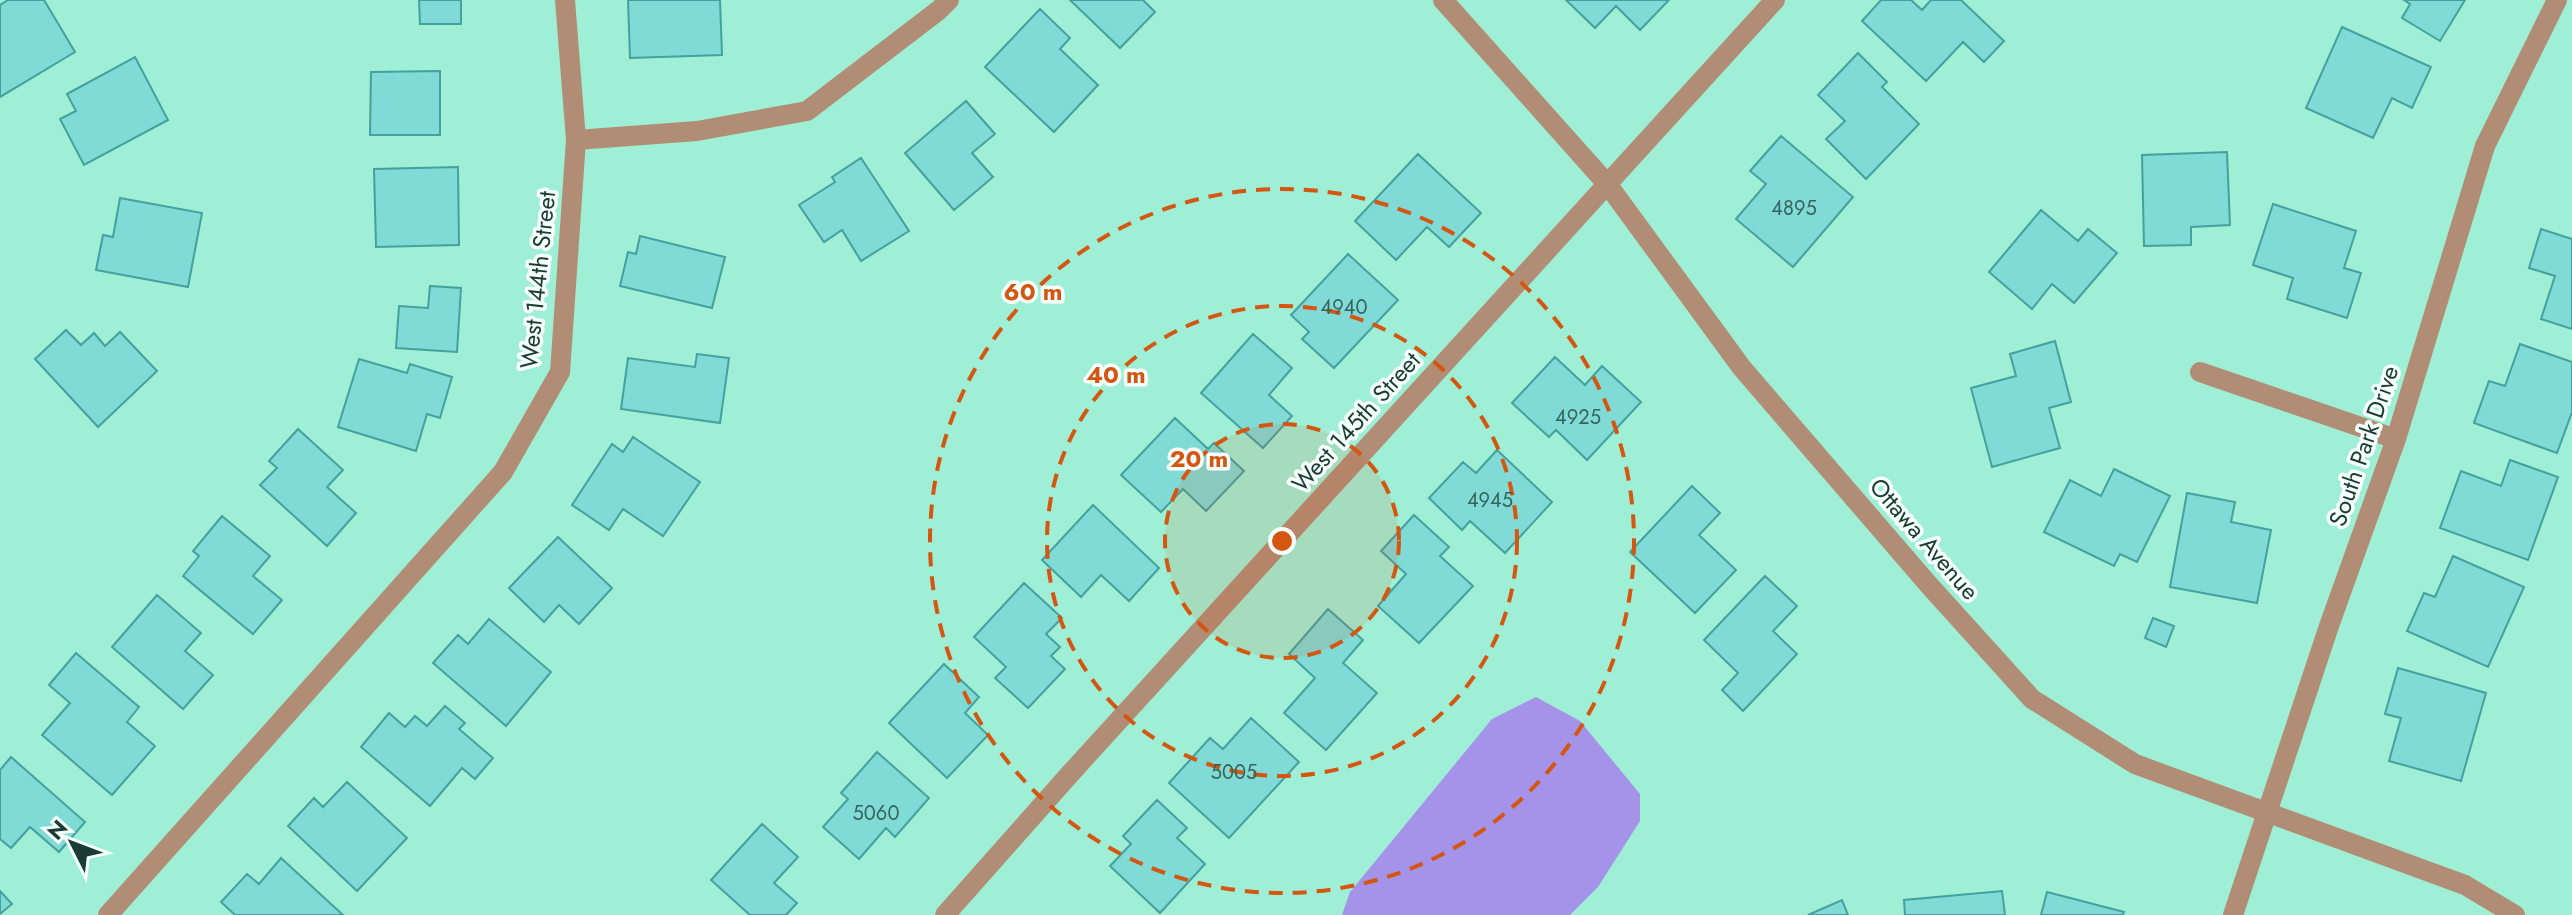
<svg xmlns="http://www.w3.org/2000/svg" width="2572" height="915" font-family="Jost,sans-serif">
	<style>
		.water { fill: #a493e9 }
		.building { fill: #80dad6; stroke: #44a19e; stroke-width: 2 }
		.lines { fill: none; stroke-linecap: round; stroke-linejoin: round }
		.minor { stroke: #b28d76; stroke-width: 20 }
		.ring { fill: none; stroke: #d45610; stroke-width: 4; stroke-dasharray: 14 10 }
		.labels { text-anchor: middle; stroke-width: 7; stroke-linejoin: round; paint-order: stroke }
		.number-label { font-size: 20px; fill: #34645b }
		.street-label { font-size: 24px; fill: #1b3c32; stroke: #f7fffc }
		.centre { fill: #d45610; stroke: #f7fffc; stroke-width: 4 }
		.ring-label { font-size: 24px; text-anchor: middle; font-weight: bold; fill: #d45610; stroke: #f7fffc; stroke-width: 7; stroke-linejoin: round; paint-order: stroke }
	</style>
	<rect width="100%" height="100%" fill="#9eefd5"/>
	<!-- water -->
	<path class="water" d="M1536 697 1580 721 1640 794V821L1598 887 1570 915H1342L1350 892 1492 719Z"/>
	<!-- building -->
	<path class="building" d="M8 0H44L75 52 0 97V5Z
		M419 0H461V24H420Z
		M628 0H720L722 55 630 58Z
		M1070 0H1143L1155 12 1120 48Z
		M1566 0H1669L1640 30 1616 6 1595 28Z
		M1881 0H1911L1922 10 1931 0H1961L2004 41 1984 62 1963 42 1926 81 1862 21Z
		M2404 0H2465L2440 41 2402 18 2410 4Z
		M1040 9 1070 38 1060 49 1098 85 1054 132 985 67Z
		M2342 27 2431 67 2412 108 2392 98 2373 138 2306 108Z
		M1858 53 1887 82 1882 87 1919 124 1866 179 1826 139 1845 121 1818 95Z
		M135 57 168 120 84 165 60 119 76 111 67 94Z
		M440 71V135H370L371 72Z
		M966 101 995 134 972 153 993 177 954 210 905 153Z
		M1781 136 1853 197 1793 267 1736 219 1766 184 1750 171Z
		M2227 152 2230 225 2191 227V245L2144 246 2142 155Z
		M1418 154 1481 213 1449 247 1427 227 1396 260 1355 221Z
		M861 158 909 231 861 261 842 230 824 242 799 205 835 182 832 177Z
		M458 167 459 245 376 247 374 169Z
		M120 198 202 213 188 287 96 270 103 235 113 237Z
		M2273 204 2356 231 2344 268 2361 273 2347 318 2287 299 2293 278 2253 265Z
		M2041 210 2078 241 2088 229 2117 253 2074 303 2052 284 2032 309 1989 272Z
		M2541 229 2572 239V329L2541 319 2555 276 2529 268Z
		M640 236 725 257 712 308 620 286 628 252 636 254Z
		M1348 254 1398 300 1334 368 1302 339 1309 332 1291 315Z
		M430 286 461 288 457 352 396 348 399 306 428 308Z
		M66 330 81 345 94 333 105 346 120 332 157 371 98 427 35 359Z
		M1253 334 1292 368 1269 395 1292 416 1263 448 1201 393Z
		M2055 341 2071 402 2049 408 2060 448 1992 467 1971 388 2016 376 2010 354Z
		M2520 344 2572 362V412L2557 453 2474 423 2489 381 2505 386Z
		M697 354 729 358 720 423 621 409 628 358 695 367Z
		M1555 357 1585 385 1602 366 1641 402 1587 460 1556 430 1549 437 1512 403Z
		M359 359 407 373 410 364 452 377 440 418 427 414 416 451 338 427Z
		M1175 418 1208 449 1214 443 1244 471 1206 511 1183 489 1161 512 1121 475Z
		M298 429 343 470 327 487 356 513 327 546 260 485 277 468 269 461Z
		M633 437 700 482 663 536 623 509 609 530 572 505 612 444 623 452Z
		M1497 450 1552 502 1505 553 1470 521 1462 530 1429 498 1463 462 1476 473Z
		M2510 460 2558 477 2528 560 2440 528 2461 471 2501 486Z
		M2114 469 2170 496 2137 562 2120 554 2114 566 2044 532 2070 480 2101 496Z
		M1692 486 1720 513 1699 535 1736 570 1695 613 1630 552Z
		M2187 493 2235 502 2231 522 2271 530 2257 603 2170 587Z
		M1093 505 1159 568 1129 601 1101 575 1081 597 1042 560Z
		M1414 515 1449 547 1440 556 1473 586 1419 643 1378 606 1406 574 1381 551Z
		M222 516 270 556 253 576 282 600 253 634 183 576 199 556 193 551Z
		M558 537 612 588 579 624 559 605 544 622 509 588Z
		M2453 556 2524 587 2488 667 2407 631 2424 593 2435 597Z
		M1765 576 1797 606 1773 631 1797 654 1743 711 1722 690 1738 673 1704 640Z
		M1024 583 1062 618 1046 634 1060 647 1051 656 1065 669 1028 708 995 678 1006 667 974 637Z
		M157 595 201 633 185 651 213 675 183 709 112 647Z
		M1328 609 1363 640 1343 663 1377 693 1326 750 1284 713 1315 678 1289 654Z
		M2153 618 2174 626 2166 647 2145 638Z
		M489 619 551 672 506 726 433 663 458 635 468 644Z
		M76 653 139 707 127 722 155 746 112 795 42 735 70 703 49 685Z
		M944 664 979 697 965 713 988 735 947 778 889 723Z
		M2398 668 2486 693 2461 781 2389 761 2401 718 2385 714Z
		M445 706 465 723 459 729 493 758 475 779 462 768 430 806 361 747 389 713 405 727 415 716 427 726Z
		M1251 718 1299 762 1229 838 1169 783 1210 738 1223 749Z
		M877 752 929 798 895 837 886 828 859 859 823 827 848 799 841 793Z
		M11 757 85 822 59 852 30 827 11 848 0 839V770Z
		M347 782 407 838 357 891 288 826 314 798 323 807Z
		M1157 800 1187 828 1177 838 1205 864 1160 913 1110 866 1131 844 1123 836Z
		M762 824 798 857 774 883 797 903 786 915H750L711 880Z
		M281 858 343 915H235L221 902 247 874 259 884Z
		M0 891 12 904 0 914Z
		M2002 891 2005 915H1905L1904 900Z
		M2047 892 2124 912 2123 915H2041Z
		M1842 900 1848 915H1808Z"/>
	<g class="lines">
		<!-- minor -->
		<path class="minor" d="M565 0 576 140
			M1443 0 1608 185 1742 368 1928 584 2032 699 2135 764 2465 885 2515 915
			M2200 372 2396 439
			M108 915 503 472 560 372 576 140 697 131 807 111 939 10 949 0
			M945 915 1069 775 1775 0
			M2233 915 2329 626 2396 439 2485 146 2557 0"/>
	</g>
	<!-- distance rings -->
	<circle cx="1282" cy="541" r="117" fill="#d45610" fill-opacity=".12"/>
	<g class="ring">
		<circle cx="1282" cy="541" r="117"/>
		<circle cx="1282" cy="541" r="235"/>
		<circle cx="1282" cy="541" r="352"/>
	</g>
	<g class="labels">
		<!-- number labels -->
		<g class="number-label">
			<text x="1794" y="215">4895</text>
			<text x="1344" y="314">4940</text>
			<text x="1578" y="424">4925</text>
			<text x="1490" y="507">4945</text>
			<text x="1234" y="779">5005</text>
			<text x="876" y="820">5060</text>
		</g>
		<!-- street labels -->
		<g class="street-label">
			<text transform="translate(538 280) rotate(-84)" y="8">West 144th Street</text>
			<text transform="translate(1356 422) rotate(-48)" y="8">West 145th Street</text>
			<text transform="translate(2364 446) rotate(-71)" y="8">South Park Drive</text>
			<text transform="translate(1924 539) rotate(49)" y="8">Ottawa Avenue</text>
		</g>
	</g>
	<circle cx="1282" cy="541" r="12" class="centre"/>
	<g class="ring-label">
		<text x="1033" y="300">60 m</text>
		<text x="1116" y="383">40 m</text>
		<text x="1199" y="467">20 m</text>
	</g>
	<!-- north arrow -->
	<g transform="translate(72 843) rotate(312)" stroke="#f7fffc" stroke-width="6" paint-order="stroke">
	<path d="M0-6L14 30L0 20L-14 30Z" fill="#1b3c32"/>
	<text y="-12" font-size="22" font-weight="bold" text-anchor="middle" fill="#1b3c32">N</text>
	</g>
</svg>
